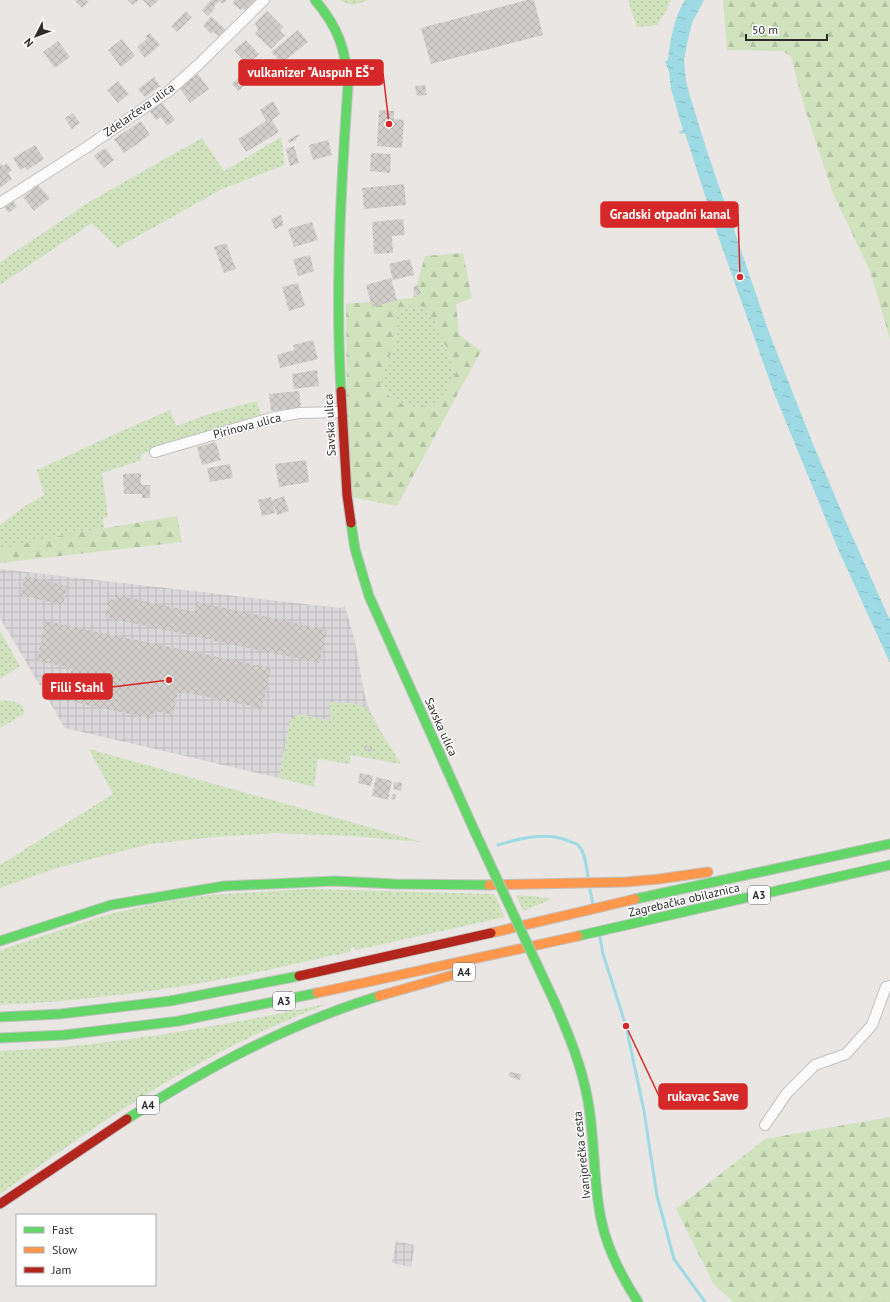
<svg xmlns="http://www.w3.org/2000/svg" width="890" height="1302" font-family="'PT Sans',sans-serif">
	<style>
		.industrial { fill: url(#industrial-grid) }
		.grass { fill: url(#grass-dots) }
		.forest { fill: url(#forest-firs); fill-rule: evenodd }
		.water { fill: url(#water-ripples) }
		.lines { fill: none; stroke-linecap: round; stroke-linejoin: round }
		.stream { stroke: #9ddae4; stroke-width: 3 }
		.building { fill: url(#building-cross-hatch) }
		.street-casing { stroke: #c2c1c1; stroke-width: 12 }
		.fast-casing { stroke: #c2c1c1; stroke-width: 11 }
		.slow-casing { stroke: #c2c1c1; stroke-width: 11 }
		.jam-casing { stroke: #c2c1c1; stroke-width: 11 }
		.street { stroke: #fcfbfb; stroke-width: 10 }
		.fast { stroke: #63d668; stroke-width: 9 }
		.slow { stroke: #ff974d; stroke-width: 9 }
		.jam { stroke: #b3261e; stroke-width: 9 }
		.fast-bridge-casing { stroke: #c2c1c1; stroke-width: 11; stroke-linecap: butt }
		.fast-bridge { stroke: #63d668; stroke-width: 9 }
		.labels { text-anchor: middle; stroke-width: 3; stroke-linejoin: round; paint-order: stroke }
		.shield { fill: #fff; stroke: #6b6b6b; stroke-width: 1 }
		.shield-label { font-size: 11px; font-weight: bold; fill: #2c2c2c }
		.street-label { font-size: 12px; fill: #2c2c2c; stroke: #fff }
		.leader { fill: none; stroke: #d62828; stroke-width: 1.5 }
		.callout-dot { fill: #d62828; stroke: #fff; stroke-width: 1.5 }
		.callout { fill: #d62828; stroke: #d62828; stroke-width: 1.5 }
		.callout-label { font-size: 13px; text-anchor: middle; font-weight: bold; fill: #fff }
	</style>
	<defs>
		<pattern id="industrial-grid" width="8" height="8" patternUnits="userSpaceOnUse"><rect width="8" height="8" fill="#d9d7da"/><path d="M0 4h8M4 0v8" fill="none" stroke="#bab9bb"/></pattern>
		<pattern id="grass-dots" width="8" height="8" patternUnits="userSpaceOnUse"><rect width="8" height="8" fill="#d1e2bf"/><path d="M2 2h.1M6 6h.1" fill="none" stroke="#b4c2a4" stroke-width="1.8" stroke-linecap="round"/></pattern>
		<pattern id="forest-firs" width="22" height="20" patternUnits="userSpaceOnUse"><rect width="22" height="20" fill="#d1e2bf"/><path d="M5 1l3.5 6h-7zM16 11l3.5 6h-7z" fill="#b4c2a4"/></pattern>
		<pattern id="water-ripples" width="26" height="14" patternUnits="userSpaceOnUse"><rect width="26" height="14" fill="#9ddae4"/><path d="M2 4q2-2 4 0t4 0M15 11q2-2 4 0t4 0" fill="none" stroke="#87bbc4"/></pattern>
		<pattern id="building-cross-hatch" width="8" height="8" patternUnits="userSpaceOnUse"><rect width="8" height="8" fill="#d1cecc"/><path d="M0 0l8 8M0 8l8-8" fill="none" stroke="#b4b1af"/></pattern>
	</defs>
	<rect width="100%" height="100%" fill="#e9e6e3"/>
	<!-- industrial -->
	<path class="industrial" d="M0 569 340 608 345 606 355 642 364 692 369 709 355 704 331 702V721L298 714 290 721 279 778 65 728 0 618Z
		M396 1241 415 1245 411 1267 392 1263Z"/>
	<!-- grass -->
	<path class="grass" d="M340 0H368C356 5 351 7 340 0Z
		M628 0H671L666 11 657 25 637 27Z
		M281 137 285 165 222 189 117 248 92 223 0 285V262L89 202 202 138 224 171Z
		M409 306H422L435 322 449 353 456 373 446 392 430 406 410 407 392 400 380 384 386 364 396 342 397 315Z
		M257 401 262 418 182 440 141 454 142 460 102 473 108 517 103 518 104 528 0 549V525L25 506 44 495 37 470 115 434 170 410 176 426 212 413Z
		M0 631 20 666 0 679Z
		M3 700 15 702 23 706 24 714 0 728V701Z
		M330 702 355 704 369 709 381 732 401 764 350 755V764L318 759 314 787 279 778 290 721 293 717 298 714 331 721Z
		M89 749 422 842 350 836 275 833 216 837 150 844 57 868 0 888V865L113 794Z
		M309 889 494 894 505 917 356 950 354 947 350 949V952C315 959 279 968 244 975 164 991 81 1001 0 1005V951L9 947 106 915 153 904 209 895Z
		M516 895 532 896 552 899 523 911Z
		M327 1004C268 1027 212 1054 158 1087 104 1120 52 1157 0 1194V1051C110 1047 219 1026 327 1004Z"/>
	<!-- forest -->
	<path class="forest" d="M723 0H890V339L870 271 833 193 804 106 791 57 783 51 727 50Z
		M463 253 472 298 456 304 459 335 481 351 397 506 351 497 347 409 346 304 413 298 425 256ZM409 306H422L435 322 449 353 456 373 446 392 430 406 410 407 392 400 380 385 386 364 396 342 397 315Z
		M177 516 182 542 0 563V549L59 536Z
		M890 1117V1302H733L713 1283 676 1209 765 1139Z"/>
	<!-- water -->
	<path class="water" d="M685 0H704L692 23 687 44 684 60 686 80 689 93 707 151 770 335 813 444 849 529 890 620V663L838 549 774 393 717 233 685 133 680 134 679 132 683 130 671 89 669 72 665 61 668 60C670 41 674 17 685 0Z"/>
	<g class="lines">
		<!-- stream -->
		<path class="stream" d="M498 845C520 838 549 831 571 842 574 843 578 844 579 846 586 854 586 867 588 876
			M590 890 593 904
			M600 937 603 954 626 1026 644 1111 657 1196 674 1259 705 1302"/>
	</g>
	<!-- building -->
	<path class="building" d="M76 0H86L89 2 82 8 75 1Z
		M128 0H139L133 5Z
		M143 0H159L150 8Z
		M211 0H227L223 4 219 1 214 6 215 8 208 16 202 10Z
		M234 0H256L246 12 243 8 241 10 233 4Z
		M527 0H534L543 35 431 64 421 28Z
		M186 11 192 17 177 32 171 26Z
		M267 11 283 27 280 31 285 35 271 49 255 34 258 30 255 23Z
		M211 16 227 31 220 38 214 32 211 34 203 26Z
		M298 30 308 42 282 63 271 52Z
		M150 33 160 45 145 58 137 47 147 39 145 37Z
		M122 39 135 56 121 67 108 50Z
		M246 40 259 54 248 65 234 50Z
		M58 41 70 57 55 68 43 52Z
		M264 60 274 75 266 81 255 66Z
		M247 70 254 77 238 91 232 84Z
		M198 74 209 89 190 103 179 87Z
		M154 77 160 86 145 97 138 89Z
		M118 81 129 94 118 103 107 90Z
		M425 85 427 95 417 96 415 86Z
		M160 100 175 120 167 126 161 117 156 120 148 109Z
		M273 101 280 114 272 120 279 132 246 152 238 139 266 121 260 110Z
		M379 110 394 111V119L404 120 402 148 377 146Z
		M73 113 80 123 72 129 65 118Z
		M141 121 150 135 124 153 114 139Z
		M299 134 300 136 296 138 297 139 289 143 288 140Z
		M328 140 332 155 313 160 309 145Z
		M35 145 44 159 27 170 25 167 20 170 13 158Z
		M294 146 299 163 290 166 286 149Z
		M105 148 114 160 104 168 94 156Z
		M371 153 391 154 390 173 370 171Z
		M7 163 12 170 8 173 12 179 0 188V164H1L3 166Z
		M404 184 406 205 364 209 362 188Z
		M38 185 50 198 34 211 23 197Z
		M11 199 17 206 9 213 3 206Z
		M281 215 284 225 275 229 271 219Z
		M403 219 405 235 392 236 393 253 374 254 372 222Z
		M312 222 318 240 294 247 288 229Z
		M226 243 236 269 224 273 214 247Z
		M310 255 314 271 298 276 293 259Z
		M410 259 414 275 393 280 389 264Z
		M391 278 397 300 372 307 366 285Z
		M298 283 305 306 289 311 282 287Z
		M418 285 421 294 415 295 413 287Z
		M313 340 318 359 280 368 277 355 294 350 293 345Z
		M317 370 319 386 294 389 292 374Z
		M299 391 301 408 271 411 269 394Z
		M216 442 221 460 202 465 197 447Z
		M306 460 309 482 279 487 275 464Z
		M230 464 233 478 210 482 207 468Z
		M141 473V485H150V498H142V494H124L123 474Z
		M284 496 289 511 277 515 273 503 275 513 262 516 258 500 271 497 272 500Z
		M25 576 67 586 63 605 21 595Z
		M116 595 195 612 197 602 327 630 319 663 105 617 109 599 115 600Z
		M45 621 271 668 262 708 178 691 173 715 154 711 153 719 65 700 72 668 37 661Z
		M365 745 372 747 371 752 364 750Z
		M360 773 373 776 371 786 358 783Z
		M376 777 392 781 388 800 372 796Z
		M394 782 402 783 401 791 393 789Z
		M392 794H396L395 800 391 799Z
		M510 1072 521 1074 520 1080 509 1077Z"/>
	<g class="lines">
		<defs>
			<path id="street" d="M0 203 84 149 169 91 199 64 264 0
				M155 452 271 418 299 413 341 412
				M765 1125 787 1093 815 1065 846 1054 872 1025 886 987 890 986"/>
			<path id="fast" d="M315 0C338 27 346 49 348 85 341 187 335 289 341 391
				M351 523 355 549 369 596 475 832
				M635 899 890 844
				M578 936 890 865
				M0 941 111 905 224 886 335 881 395 884 489 885
				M555 1003C569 1035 582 1067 588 1101 595 1140 593 1180 601 1219 607 1249 621 1276 638 1302
				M0 1017 60 1014 170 1001 299 976
				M0 1038 64 1035 179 1021 317 993
				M127 1119C206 1068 288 1024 379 996"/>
			<path id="slow" d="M489 885 626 882 659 879 708 872
				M491 933 635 899
				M317 993 578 936
				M379 996 453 975"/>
			<path id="jam" d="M341 391 347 495 351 523
				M299 976 491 933
				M0 1204 127 1119"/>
		</defs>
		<!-- street casing -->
		<use href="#street" class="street-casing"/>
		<!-- fast casing -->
		<use href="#fast" class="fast-casing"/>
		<!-- slow casing -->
		<use href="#slow" class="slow-casing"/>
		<!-- jam casing -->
		<use href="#jam" class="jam-casing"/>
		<!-- street -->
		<use href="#street" class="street"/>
		<!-- fast -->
		<use href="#fast" class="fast"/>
		<!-- slow -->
		<use href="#slow" class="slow"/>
		<!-- jam -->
		<use href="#jam" class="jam"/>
		<defs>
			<path id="fast-bridge" d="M475 832 555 1003"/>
		</defs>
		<!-- fast-bridge casing -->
		<use href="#fast-bridge" class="fast-bridge-casing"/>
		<!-- fast-bridge -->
		<use href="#fast-bridge" class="fast-bridge"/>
	</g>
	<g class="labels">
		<!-- shield labels -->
		<g class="shield">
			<rect x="748" y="886" width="22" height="18" rx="3"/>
			<rect x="453" y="963" width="22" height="18" rx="3"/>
			<rect x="273" y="992" width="22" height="18" rx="3"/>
			<rect x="137" y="1096" width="22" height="18" rx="3"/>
		</g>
		<g class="shield-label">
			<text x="759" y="899">A3</text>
			<text x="464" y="976">A4</text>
			<text x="284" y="1005">A3</text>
			<text x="148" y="1109">A4</text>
		</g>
		<!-- street labels -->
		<g class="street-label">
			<text transform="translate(139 110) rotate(-35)" y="4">Zdelarčeva ulica</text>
			<text transform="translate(330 425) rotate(-93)" y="4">Savska ulica</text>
			<text transform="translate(247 426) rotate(-15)" y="4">Pirinova ulica</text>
			<text transform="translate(441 727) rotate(66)" y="4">Savska ulica</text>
			<text transform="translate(684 900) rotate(-13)" y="4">Zagrebačka obilaznica</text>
			<text transform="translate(582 1155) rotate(-96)" y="4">Ivanjorečka cesta</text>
		</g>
	</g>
	<!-- callouts -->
	<path class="leader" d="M389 124L383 73M740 277L738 214M169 680L112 687M626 1026L659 1096"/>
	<g class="callout-dot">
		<circle cx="389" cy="124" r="4"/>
		<circle cx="740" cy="277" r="4"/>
		<circle cx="169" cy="680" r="4"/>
		<circle cx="626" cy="1026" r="4"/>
	</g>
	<g class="callout">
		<rect x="239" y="60" width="144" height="25" rx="4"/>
		<rect x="601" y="202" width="137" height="25" rx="4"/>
		<rect x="43" y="674" width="69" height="25" rx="4"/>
		<rect x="659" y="1084" width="88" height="25" rx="4"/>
	</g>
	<g class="callout-label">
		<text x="311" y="77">vulkanizer "Auspuh EŠ"</text>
		<text x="670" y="219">Gradski otpadni kanal</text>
		<text x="77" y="692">Filli Stahl</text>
		<text x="703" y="1101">rukavac Save</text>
	</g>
	<!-- legend -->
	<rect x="16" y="1214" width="140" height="72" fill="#ffffff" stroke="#ababab"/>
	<rect x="24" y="1227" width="20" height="6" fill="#63d668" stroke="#ababab"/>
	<text x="52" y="1234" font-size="12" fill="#2c2c2c">Fast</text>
	<rect x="24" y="1247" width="20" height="6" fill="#ff974d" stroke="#ababab"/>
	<text x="52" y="1254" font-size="12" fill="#2c2c2c">Slow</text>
	<rect x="24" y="1267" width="20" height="6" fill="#b3261e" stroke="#ababab"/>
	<text x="52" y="1274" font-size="12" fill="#2c2c2c">Jam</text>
	<!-- north arrow -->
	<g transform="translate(36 36) rotate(228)" stroke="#ffffff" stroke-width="3" paint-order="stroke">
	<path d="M0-3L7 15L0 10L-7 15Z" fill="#2c2c2c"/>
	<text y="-6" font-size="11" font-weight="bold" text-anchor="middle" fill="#2c2c2c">N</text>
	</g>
	<!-- scale -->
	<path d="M746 34v6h81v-6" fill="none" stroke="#2c2c2c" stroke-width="2"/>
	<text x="752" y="34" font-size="12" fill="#2c2c2c" stroke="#ffffff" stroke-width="3" paint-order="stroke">50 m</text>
</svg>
